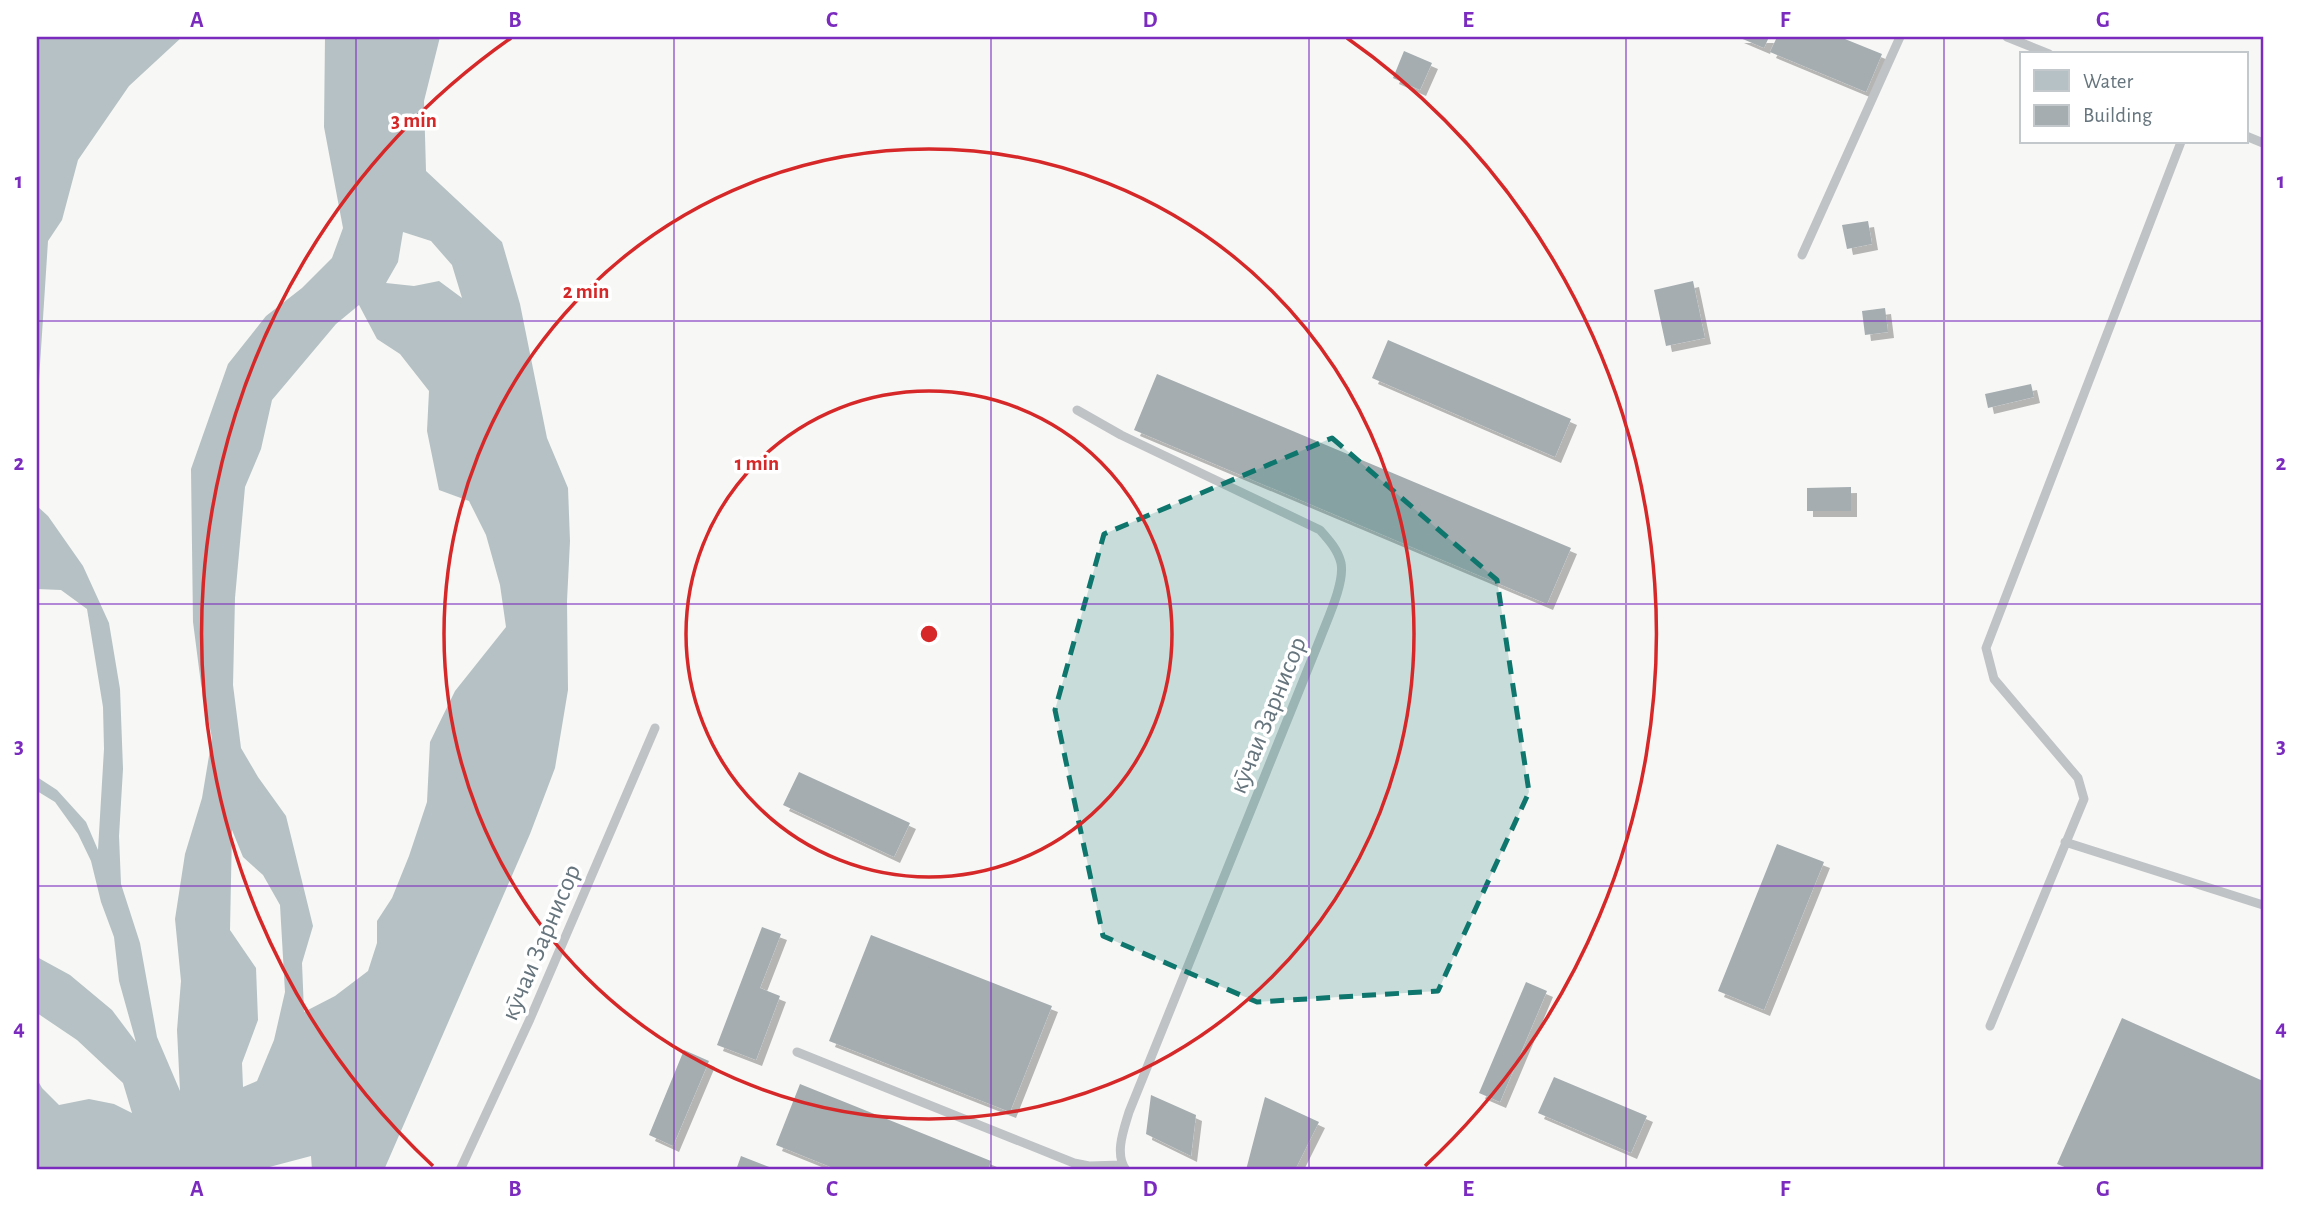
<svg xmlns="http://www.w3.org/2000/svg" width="2300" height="1207" font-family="'Alegreya Sans',sans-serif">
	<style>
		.water { fill: #b5c1c4; fill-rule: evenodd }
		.building { fill: #a5adb1; filter: url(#shadow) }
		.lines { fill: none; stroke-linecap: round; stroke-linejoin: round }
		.service { stroke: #bfc3c6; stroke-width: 9 }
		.marked { fill: #0f766e; fill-opacity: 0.2; stroke: #0f766e; stroke-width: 5; stroke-dasharray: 14 9; stroke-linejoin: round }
		.grid { fill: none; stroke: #7b2cbf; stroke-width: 2; stroke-opacity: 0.55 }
		.ring { fill: none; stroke: #d62828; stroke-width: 3.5 }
		.labels { text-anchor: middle; stroke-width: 7; stroke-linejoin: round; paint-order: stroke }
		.street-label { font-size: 26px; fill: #66757d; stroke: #fff }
		.centre { fill: #d62828; stroke: #fff; stroke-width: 3.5 }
		.ring-label { font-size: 21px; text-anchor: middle; font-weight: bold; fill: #d62828; stroke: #fff; stroke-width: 7; stroke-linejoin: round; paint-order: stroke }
		.neatline { fill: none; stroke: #7b2cbf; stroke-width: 2.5 }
		.grid-label { font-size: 23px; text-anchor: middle; font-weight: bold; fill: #7b2cbf }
	</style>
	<defs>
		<filter id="shadow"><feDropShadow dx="6" dy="6" stdDeviation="0" flood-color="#0004"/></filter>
	</defs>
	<rect width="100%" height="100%" fill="#f7f7f5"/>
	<!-- water -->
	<path class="water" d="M37 37H182L129 86 78 160 62 220 48 241 39 380 37 385Z
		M325 37H440L424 101 426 171 502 242 520 304 547 438 568 488 570 541 567 601 568 690 555 768 530 834 384 1170H312L311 1156 258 1170H37V1079L42 1088 59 1105 89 1099 114 1104 132 1113 123 1083 77 1040 37 1013V957L70 975 112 1010 136 1042 119 981 114 937 101 902 91 861 78 834 55 802 37 791V777L57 790 86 822 98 850 104 749 103 707 87 609 61 590 37 589V506L48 516 83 566 109 623 120 689 123 769 119 836 121 884 140 943 157 1037 180 1091 177 1030 181 981 175 919 185 854 202 798 212 738 201 684 193 622 191 469 228 364 266 316 302 288 332 258 343 228 324 127ZM403 232 431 241 452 265 462 298 439 281 414 286 386 283 398 262ZM359 305 377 339 400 354 429 391 427 431 439 490 469 501 486 535 500 585 506 627 455 691 430 742 427 802 409 856 392 898 377 921V943L368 971 335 996 304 1012 302 963 313 926 286 816 258 777 241 748 233 685 235 598 245 487 261 449 272 400 336 324ZM232 830 243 857 263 875 280 905 285 992 274 1040 257 1081 243 1087 242 1063 258 1020 256 968 230 930Z"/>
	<!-- building -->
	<path class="building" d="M1738 37H1769L1764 48Z
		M1777 37H1840L1882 54 1866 92 1770 52Z
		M1404 51 1432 63 1420 90 1393 78Z
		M1868 221 1872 244 1847 249 1842 225Z
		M1693 281 1705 338 1666 346 1654 290Z
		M1885 308 1888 332 1865 335 1862 311Z
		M1388 340 1571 419 1555 457 1372 378Z
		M1157 374 1571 548 1547 604 1134 430Z
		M2031 384 2034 397 1988 408 1985 394Z
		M1851 487V511H1807V488Z
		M799 772 910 823 894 857 783 805Z
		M1777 844 1824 862 1764 1010 1718 991Z
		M762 927 781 934 760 988 780 996 756 1060 717 1045Z
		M871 935 1052 1006 1010 1112 829 1041Z
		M1526 982 1547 991 1500 1102 1479 1093Z
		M2122 1018 2263 1081V1170H2072L2057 1164Z
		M684 1050 709 1061 673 1146 649 1135Z
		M1554 1077 1647 1116 1631 1153 1538 1113Z
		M800 1084 991 1161 988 1170H838L776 1145Z
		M1151 1095 1196 1115 1191 1156 1146 1134Z
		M1265 1097 1319 1122 1295 1170H1246Z
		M741 1156 777 1170H736Z"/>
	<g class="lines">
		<!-- service -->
		<path class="service" d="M2007 37 2049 54
			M2246 136 2263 143
			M1802 255 1900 37
			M1077 410 1121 435 1320 530C1329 540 1338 550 1341 563 1345 583 1327 620 1320 639L1129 1112C1124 1129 1114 1154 1126 1170
			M2065 842 2263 905
			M1990 1026 2084 799 2078 778 1994 679 1986 648 2181 142
			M797 1052 1074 1163 1089 1166 1122 1165
			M460 1170 530 1019 655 728"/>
	</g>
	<!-- marked area -->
	<path class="marked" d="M1332 438 1497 580 1529 792 1438 991 1257 1002 1103 936 1055 710 1104 534Z"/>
	<!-- grid -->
	<path class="grid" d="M356 37V1170M674 37V1170M991 37V1170M1309 37V1170M1626 37V1170M1944 37V1170M37 321H2263M37 604H2263M37 886H2263"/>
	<!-- distance rings -->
	<g class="ring">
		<circle cx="929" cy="634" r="243"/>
		<circle cx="929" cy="634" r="485"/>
		<path d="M433 1166A728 728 0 0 1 511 38M1347 38A728 728 0 0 1 1425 1166"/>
	</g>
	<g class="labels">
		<!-- street labels -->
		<g class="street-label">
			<text transform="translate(1267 715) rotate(-68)" y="9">кӯчаи Зарнисор</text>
			<text transform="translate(540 942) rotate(-67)" y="9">кӯчаи Зарнисор</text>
		</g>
	</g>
	<circle cx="929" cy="634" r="10" class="centre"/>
	<g class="ring-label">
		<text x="414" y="127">3 min</text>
		<text x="586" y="298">2 min</text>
		<text x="757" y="470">1 min</text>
	</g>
	<!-- border -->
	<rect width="2300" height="1207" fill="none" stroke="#ffffff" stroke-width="77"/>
	<!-- legend -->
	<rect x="2020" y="52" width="228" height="91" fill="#ffffff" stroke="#c2c8cb" stroke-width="2"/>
	<rect x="2034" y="70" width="35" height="21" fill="#b5c1c4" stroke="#c2c8cb" stroke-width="2"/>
	<text x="2083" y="88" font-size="21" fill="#66757d">Water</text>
	<rect x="2034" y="105" width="35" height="21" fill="#a5adb1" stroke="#c2c8cb" stroke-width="2"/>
	<text x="2083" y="122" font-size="21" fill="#66757d">Building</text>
	<rect x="38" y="38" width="2224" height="1130" class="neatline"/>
	<g class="grid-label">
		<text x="197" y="27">A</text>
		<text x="515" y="27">B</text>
		<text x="832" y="27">C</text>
		<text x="1150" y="27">D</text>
		<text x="1468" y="27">E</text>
		<text x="1785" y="27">F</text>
		<text x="2103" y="27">G</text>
		<text x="19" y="188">1</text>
		<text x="2281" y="188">1</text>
		<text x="19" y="470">2</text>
		<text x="2281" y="470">2</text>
		<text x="19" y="753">3</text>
		<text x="2281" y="753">3</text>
		<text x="19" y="1035">4</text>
		<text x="2281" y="1035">4</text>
		<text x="197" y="1196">A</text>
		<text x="515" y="1196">B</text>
		<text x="832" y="1196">C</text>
		<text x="1150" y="1196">D</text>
		<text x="1468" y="1196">E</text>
		<text x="1785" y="1196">F</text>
		<text x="2103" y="1196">G</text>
	</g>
</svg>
